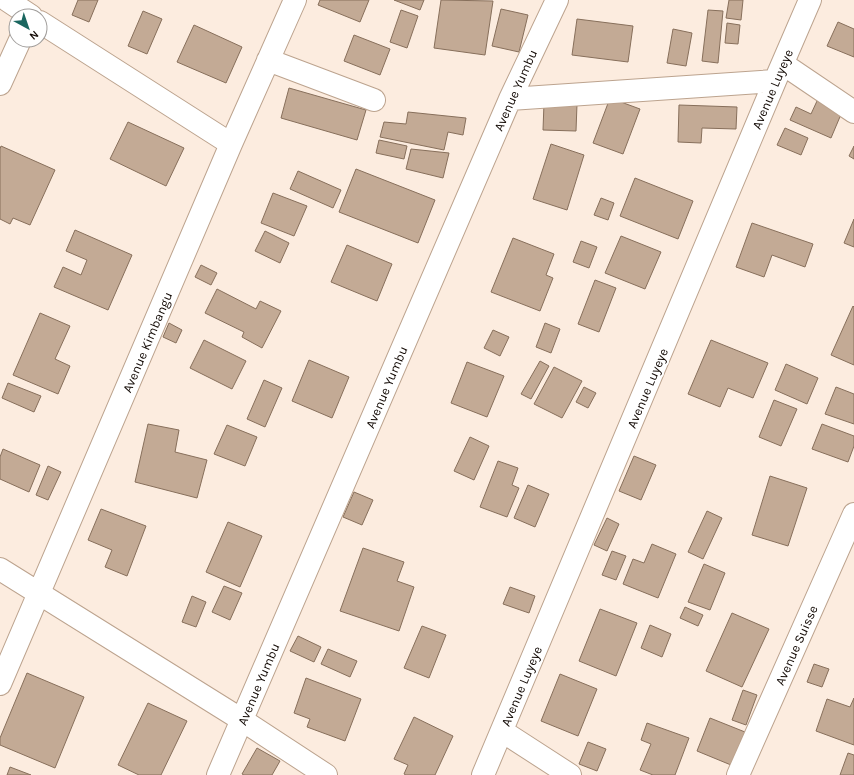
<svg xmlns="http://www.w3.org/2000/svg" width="854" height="775" font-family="Karla,sans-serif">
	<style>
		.building { fill: #c3aa95; stroke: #876f5b }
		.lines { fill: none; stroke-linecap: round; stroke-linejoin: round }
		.minor-casing { stroke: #bca38e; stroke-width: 24 }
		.minor { stroke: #fff; stroke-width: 22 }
		.labels { text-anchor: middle; stroke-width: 4; stroke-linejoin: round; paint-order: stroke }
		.street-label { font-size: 13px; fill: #120904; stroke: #fff }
	</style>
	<rect width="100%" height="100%" fill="#fcecdf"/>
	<!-- building -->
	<path class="building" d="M78 0H98L89 22 72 15Z
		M320 0H369L360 22 318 5Z
		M394 0H424L420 10Z
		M441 0 493 1 485 55 434 48Z
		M729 0H743L741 20 726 18Z
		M501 9 528 15 519 52 492 46Z
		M401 10 418 16 407 48 390 42Z
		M708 10 723 11 718 63 702 61Z
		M143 11 162 19 147 54 128 46Z
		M577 19 633 26 628 62 572 55Z
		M838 22 854 29V57L827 46Z
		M727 23 740 25 738 44 725 43Z
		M194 25 242 47 226 83 177 62Z
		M673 29 692 33 686 66 667 63Z
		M354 35 390 49 380 75 344 61Z
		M289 88 366 110 357 140 281 118Z
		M610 98 640 109 623 154 593 143Z
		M817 101 842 112 831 138 790 120 796 107 811 114Z
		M544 103 577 104 576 131 543 130Z
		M679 105 737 107 736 129 702 128 701 143 678 142Z
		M408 112 466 118 463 135 448 132 444 150 380 137 384 122 406 124Z
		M128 122 184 148 166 186 110 159Z
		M785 128 808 138 801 155 777 145Z
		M379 140 407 146 404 159 376 153Z
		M551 144 584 155 567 210 533 199Z
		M1 146 55 170 30 225 13 218 10 224 0 219V149Z
		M854 146V159L849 156Z
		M411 149 449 153 443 178 406 169Z
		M356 169 435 200 418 243 339 212Z
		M298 171 341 190 333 208 290 189Z
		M635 178 693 201 678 239 620 216Z
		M273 193 307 206 294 236 261 223Z
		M601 198 614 203 608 220 594 215Z
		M854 219V247L844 243Z
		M752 223 813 244 805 267 772 255 764 277 736 267Z
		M75 230 132 255 108 310 54 287 63 267 81 275 87 260 66 251Z
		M265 231 289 243 280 263 255 251Z
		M621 236 661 252 645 289 605 273Z
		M513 238 554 254 546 275 553 278 540 311 491 292Z
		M581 241 597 247 589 268 573 262Z
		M347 245 392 264 377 301 331 282Z
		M201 265 217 273 211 285 195 277Z
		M595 280 616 288 599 332 578 324Z
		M217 289 256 309 260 301 281 311 262 348 242 337 244 332 205 313Z
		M853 306 854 307V365L831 355Z
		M40 313 70 326 55 359 70 366 58 394 13 375Z
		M169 323 182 330 176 343 163 337Z
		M545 323 560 329 551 353 536 347Z
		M493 330 509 337 500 356 484 348Z
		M204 340 246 361 232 389 190 368Z
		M711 340 768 363 753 398 728 388 720 407 688 394Z
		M309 360 349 377 332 418 292 401Z
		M540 361 549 366 531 399 521 394Z
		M467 362 504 376 487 417 451 403Z
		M786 364 818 378 807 404 775 390Z
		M554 367 582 381 562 418 534 404Z
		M264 380 282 388 265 427 247 419Z
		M8 383 41 396 34 412 2 398Z
		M584 387 596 393 588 408 576 402Z
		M836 387 854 394V424L825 414Z
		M774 400 797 409 781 446 759 437Z
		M148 424 179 430 175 452 207 460 197 498 135 482Z
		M822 424 854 436V446L848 462 812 449Z
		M227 425 257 437 245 466 214 454Z
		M470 437 489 446 474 480 454 471Z
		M3 449 40 465 29 492 0 479V457Z
		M634 456 656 465 641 500 619 491Z
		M498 461 518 468 512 485 519 488 507 517 480 507Z
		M48 466 61 472 48 500 36 495Z
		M770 476 807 488 788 546 752 535Z
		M528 485 549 494 535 527 514 518Z
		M354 492 373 500 362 525 343 517Z
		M101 509 146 526 127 576 105 567 112 550 88 540Z
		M707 511 722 518 703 559 688 552Z
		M607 518 619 524 607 551 594 545Z
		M228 522 262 536 240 587 206 572Z
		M652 544 676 554 658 598 623 584 633 559 644 563Z
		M363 548 404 562 397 581 414 587 399 631 340 611Z
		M612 551 626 556 616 580 602 575Z
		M704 564 725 573 710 610 688 602Z
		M224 586 242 593 230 620 212 612Z
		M510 587 535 596 529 613 503 604Z
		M192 596 206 602 196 627 182 622Z
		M685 607 703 615 698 626 680 618Z
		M600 609 637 623 616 676 579 661Z
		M732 613 769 629 742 687 706 671Z
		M650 625 671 634 662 657 641 648Z
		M422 626 446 635 429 678 404 668Z
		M298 636 321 647 314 662 290 651Z
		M328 649 357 661 350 677 321 664Z
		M814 664 829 669 822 687 807 682Z
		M27 673 84 697 55 768 0 745V738Z
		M560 674 597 689 578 736 541 721Z
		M306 678 361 699 345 741 307 727 310 719 294 713Z
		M743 690 757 695 746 725 732 720Z
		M854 698V745L816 731 827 699 850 707Z
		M148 703 187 721 161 775H139L118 765Z
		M414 717 453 736 435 775H406L404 774 408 765 394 759Z
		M710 718 745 732 731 765 697 751Z
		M647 723 689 738 675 775H653L640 770 651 744 641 740Z
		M588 742 606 749 597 771 579 764Z
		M257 748 280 761 272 775H244L242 774Z
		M848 753 854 755V775H840Z
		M10 767 31 775H7Z"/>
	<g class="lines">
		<defs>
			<path id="minor" d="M7 0 31 16
				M40 22 231 144
				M268 60 374 100
				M783 64 854 112
				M0 84 20 40
				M510 99 775 81
				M0 569 242 720 326 775
				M0 684 231 144 295 0
				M502 731 570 775
				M218 775 510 99 557 0
				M483 775 775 81 810 0
				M738 775 854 514"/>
		</defs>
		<!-- minor casing -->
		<use href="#minor" class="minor-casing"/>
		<!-- minor -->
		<use href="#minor" class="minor"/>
	</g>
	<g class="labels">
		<!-- street labels -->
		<g class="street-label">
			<text transform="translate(772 89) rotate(-67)" y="5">Avenue Luyeye</text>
			<text transform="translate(515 90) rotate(-66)" y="5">Avenue Yumbu</text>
			<text transform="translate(147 342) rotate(-67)" y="5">Avenue Kimbangu</text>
			<text transform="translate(386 387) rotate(-67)" y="5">Avenue Yumbu</text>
			<text transform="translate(647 388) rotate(-67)" y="5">Avenue Luyeye</text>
			<text transform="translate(796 645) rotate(-66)" y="5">Avenue Suisse</text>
			<text transform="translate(258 684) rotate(-67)" y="5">Avenue Yumbu</text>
			<text transform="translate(521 686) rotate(-67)" y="5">Avenue Luyeye</text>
		</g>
	</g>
	<!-- north arrow -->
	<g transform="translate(28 28) rotate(140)"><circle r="19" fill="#ffffff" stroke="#a09d9b"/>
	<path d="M0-3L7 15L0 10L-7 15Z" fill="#1a665f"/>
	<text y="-6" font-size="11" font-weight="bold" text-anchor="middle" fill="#120904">N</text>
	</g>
</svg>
